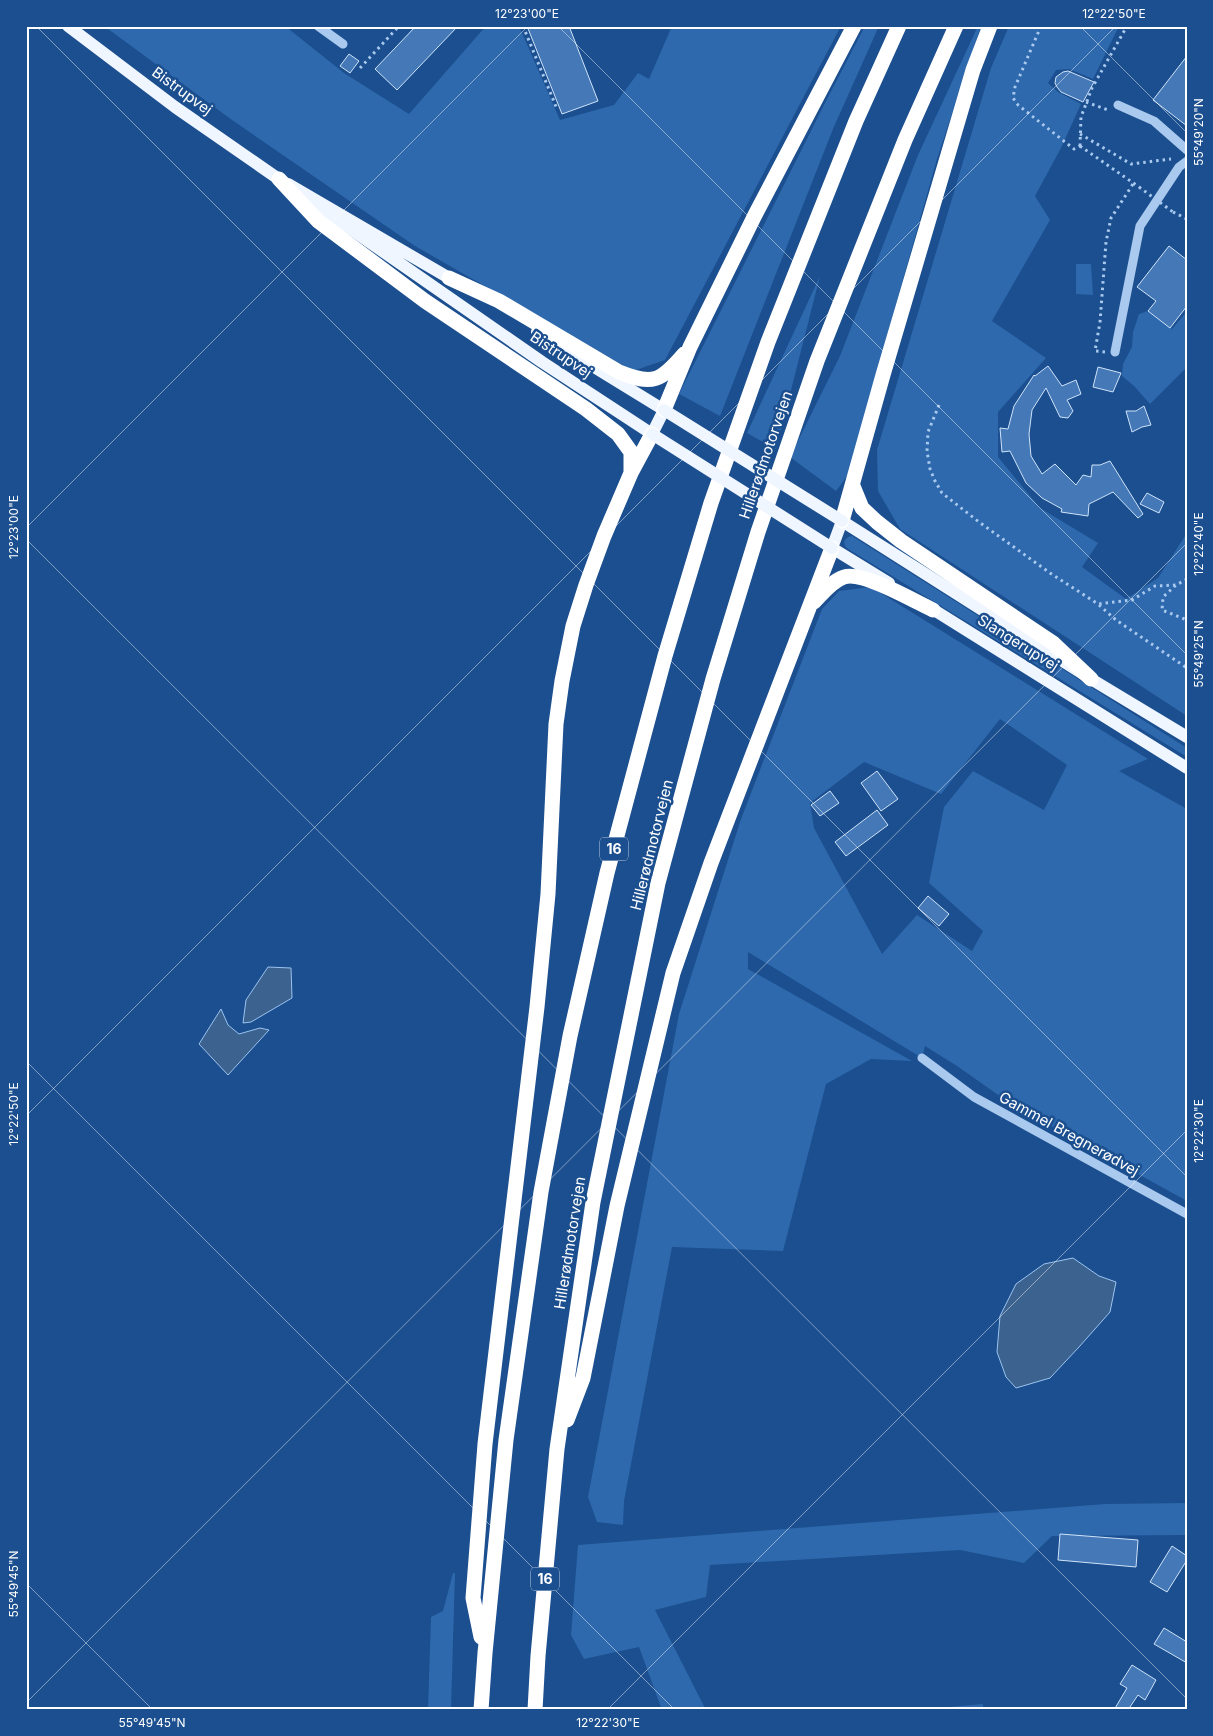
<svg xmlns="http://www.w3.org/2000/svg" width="1213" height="1736" font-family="Inter,sans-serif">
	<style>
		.green { fill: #2e69ad; fill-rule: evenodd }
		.water { fill: #3c6290; stroke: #9cc4f0 }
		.building { fill: #4478b7; stroke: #cfe3fa }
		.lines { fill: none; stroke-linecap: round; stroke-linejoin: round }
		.path { stroke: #a9c9ee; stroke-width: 3; stroke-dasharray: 2.5 4; stroke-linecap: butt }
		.minor { stroke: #a9c9ee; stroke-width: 9 }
		.major { stroke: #f0f6ff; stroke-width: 12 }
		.highway { stroke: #fff; stroke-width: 15 }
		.path-bridge { stroke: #a9c9ee; stroke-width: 3; stroke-dasharray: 2.5 4; stroke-linecap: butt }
		.major-bridge { stroke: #f0f6ff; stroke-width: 12 }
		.ticks { fill: none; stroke: #fff; stroke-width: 1; stroke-opacity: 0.45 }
		.labels { text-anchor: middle; stroke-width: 5; stroke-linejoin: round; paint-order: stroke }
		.shield { fill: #1b4f8f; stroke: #bbcadd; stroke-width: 1 }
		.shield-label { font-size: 14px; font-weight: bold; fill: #fff }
		.street-label { font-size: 15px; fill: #fff; stroke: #1b4f8f }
		.neatline { fill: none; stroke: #fff; stroke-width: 2 }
		.ticks-label { font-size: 12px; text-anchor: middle; fill: #fff }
	</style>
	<rect width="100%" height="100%" fill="#1b4f8f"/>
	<!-- green -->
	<path class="green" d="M104 26H285L344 73 409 114 486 26H519L560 120 614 105 638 73 649 79 672 26H841L665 360 633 371 415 246 232 120Z
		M865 26H879L833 129 720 416 679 394 825 103Z
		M978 26H981L937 159 848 475 836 491 790 457 840 356 918 155Z
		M1009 26H1119L1093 79 1069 69 1056 70 1048 83 1058 92 1081 104 1061 148 1035 196 1050 220 992 321 1046 358 998 412V457L1040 508 1098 543 1082 567 1126 599 1158 578 1187 533V716L900 529 878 491 877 450 991 68Z
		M1076 264H1091L1093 295 1076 294Z
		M820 276 776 449 747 433Z
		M1148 311 1172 329 1187 311V367L1150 404 1134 386 1122 376 1123 364 1132 347 1133 332 1139 314Z
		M852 536 1187 748V757L848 549 845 546 844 541 848 537Z
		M871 587 1148 759 1119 771 1187 809V1201L1011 1104 957 1066 925 1046 922 1058 748 952V969L912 1061 871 1059 826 1084 783 1251 672 1247 624 1501 623 1525 597 1522 588 1497 679 1014 741 819 822 609 839 591ZM1000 719 1067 765 1044 810 973 771 944 807 929 883 983 931 972 951 917 915 882 954 814 828 810 803 864 762 941 794Z
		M1187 1503V1535L1052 1536 1024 1563 960 1550 710 1565 706 1597 655 1610 706 1710H662L639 1647 584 1659 571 1635 578 1545 1105 1504Z
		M453 1573H455L451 1710H428L431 1617 443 1611Z
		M983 1704V1710H914Z"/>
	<!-- water -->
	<path class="water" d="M268 967 291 968 292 998 251 1022 243 1023 246 1000Z
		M221 1009 228 1025 239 1034 260 1028 269 1030 228 1075 199 1044Z
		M1073 1258 1099 1276 1116 1282 1110 1312 1079 1347 1050 1378 1016 1388 1006 1377 997 1352 1000 1316 1016 1284 1044 1264Z"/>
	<!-- building -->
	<path class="building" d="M416 26H458L397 90 375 69Z
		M527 26H569L598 101 562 114Z
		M349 54 359 61 350 73 340 66Z
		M1187 56V126L1153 100Z
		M1068 71 1094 82 1083 102 1061 92 1057 87 1055 83 1056 77 1063 72Z
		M1169 246 1187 260V306L1170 328 1148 311 1156 301 1137 287Z
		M1048 366 1062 386 1076 380 1081 394 1067 400 1073 411 1068 418 1060 417 1046 388 1032 410 1029 434 1031 456 1042 474 1055 464 1076 485 1083 475 1091 477 1092 465H1100L1110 461 1143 514 1138 518 1113 492 1089 504 1088 516 1061 512 1062 509 1042 498 1026 483 1010 451 1002 452 1000 428 1008 429 1014 406 1034 375 1035 376Z
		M1098 367 1121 373 1113 392 1093 387Z
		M1144 406 1151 425 1142 427 1132 432 1126 411H1136Z
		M1147 493 1164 502 1159 513 1140 504Z
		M877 771 898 799 881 811 861 783Z
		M830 791 839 803 820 816 811 805Z
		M877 810 888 825 846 856 835 842Z
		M928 896 949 914 939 926 918 908Z
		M1060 1534 1138 1540 1136 1567 1058 1560Z
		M1172 1546 1187 1556V1560L1167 1592 1150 1582Z
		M1164 1628 1187 1642V1663L1154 1644Z
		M1132 1665 1156 1680 1145 1700 1138 1695 1128 1710H1114L1127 1688 1120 1684Z"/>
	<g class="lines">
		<!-- path -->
		<path class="path" d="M523 26 557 109
			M1041 26 1015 87 1013 98 1018 105 1074 149 1080 146
			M360 68 399 26
			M1086 102 1108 110
			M1080 134 1131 164 1171 159
			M1080 146 1081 117 1092 88 1127 26
			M1080 146 1139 187
			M1173 212 1187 219
			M1105 352 1095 351 1100 322 1106 242 1111 218 1133 184
			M939 405 928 432 927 451 930 469 935 481 942 493 979 522 1050 573 1098 604 1132 600 1155 586 1176 585
			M1187 579 1176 585 1163 597 1162 610 1187 620
			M1099 605 1116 620 1187 668"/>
		<!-- minor -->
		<path class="minor" d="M318 26 343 44
			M1118 105 1154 121 1187 150
			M1115 352 1140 226 1179 167 1187 161
			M922 1058 974 1097 1187 1214"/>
		<!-- major -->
		<path class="major" d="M68 26 175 107 542 362 652 434 664 410 537 332
			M288 184 456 282
			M889 583 832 548 842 521 1091 679 1187 737
			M926 605 1187 768"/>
		<!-- highway -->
		<path class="highway" d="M279 179 318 221 425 301 586 409 618 434 631 452V472
			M449 278 499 301 619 372C653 386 661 381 684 354
			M664 410 690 347 755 215 854 26
			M853 486 862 508 877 522 901 541 1053 643 1091 679
			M842 521 883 375 973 70 990 26
			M814 602C823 593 832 581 844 577 863 571 914 601 933 610
			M567 1420 583 1378 617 1206 673 973 711 863 832 548
			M481 1637 473 1598 485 1444 537 1007 548 894 556 724 562 681 573 626 586 585 604 536 631 473 652 434
			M481 1710 485 1653 506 1440 541 1192 570 1036 607 873 665 656 711 503 768 342 856 121 899 26
			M535 1710 538 1656 557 1449 593 1202 658 883 713 679 758 532 817 361 905 140 956 26"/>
		<!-- path-bridge -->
		<path class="path-bridge" d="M1139 187 1173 212"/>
		<!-- major-bridge -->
		<path class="major-bridge" d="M664 410 842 521
			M652 434 832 548"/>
	</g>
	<!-- ticks -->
	<path class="ticks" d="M36 26 1187 1177M558 26 1187 655M1080 26 1187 133M26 528 528 26M26 539 1187 1699M26 1061 675 1710M26 1116 1116 26M26 1583 153 1710M26 1703 1187 543M607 1710 1187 1130"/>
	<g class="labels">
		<!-- shield labels -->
		<g class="shield">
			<rect x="600" y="837.5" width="28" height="23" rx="4"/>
			<rect x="531" y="1567.5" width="28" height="23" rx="4"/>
		</g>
		<g class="shield-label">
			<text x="614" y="854">16</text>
			<text x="545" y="1584">16</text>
		</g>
		<!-- street labels -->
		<g class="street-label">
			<text transform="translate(182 91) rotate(36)" y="5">Bistrupvej</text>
			<text transform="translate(561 355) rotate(34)" y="5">Bistrupvej</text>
			<text transform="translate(766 455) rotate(-71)" y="5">Hillerødmotorvejen</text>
			<text transform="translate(1018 643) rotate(32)" y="5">Slangerupvej</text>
			<text transform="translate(652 845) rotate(-76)" y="5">Hillerødmotorvejen</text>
			<text transform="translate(1069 1134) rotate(29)" y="5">Gammel Bregnerødvej</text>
			<text transform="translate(570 1243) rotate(-81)" y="5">Hillerødmotorvejen</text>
		</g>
	</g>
	<!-- border -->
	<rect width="1213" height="1736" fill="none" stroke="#1b4f8f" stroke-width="55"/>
	<rect x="28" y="28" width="1158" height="1680" class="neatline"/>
	<g class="ticks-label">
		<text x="527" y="18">12°23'00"E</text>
		<text x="1114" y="18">12°22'50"E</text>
		<text transform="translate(1199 132) rotate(-90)" y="4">55°49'20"N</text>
		<text transform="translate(14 527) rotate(-90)" y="4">12°23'00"E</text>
		<text transform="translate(1199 544) rotate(-90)" y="4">12°22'40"E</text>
		<text transform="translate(1199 654) rotate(-90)" y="4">55°49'25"N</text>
		<text transform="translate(14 1114) rotate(-90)" y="4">12°22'50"E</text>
		<text transform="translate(1199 1131) rotate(-90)" y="4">12°22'30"E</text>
		<text transform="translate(14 1584) rotate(-90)" y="4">55°49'45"N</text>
		<text x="152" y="1727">55°49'45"N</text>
		<text x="608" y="1727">12°22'30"E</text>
	</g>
</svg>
